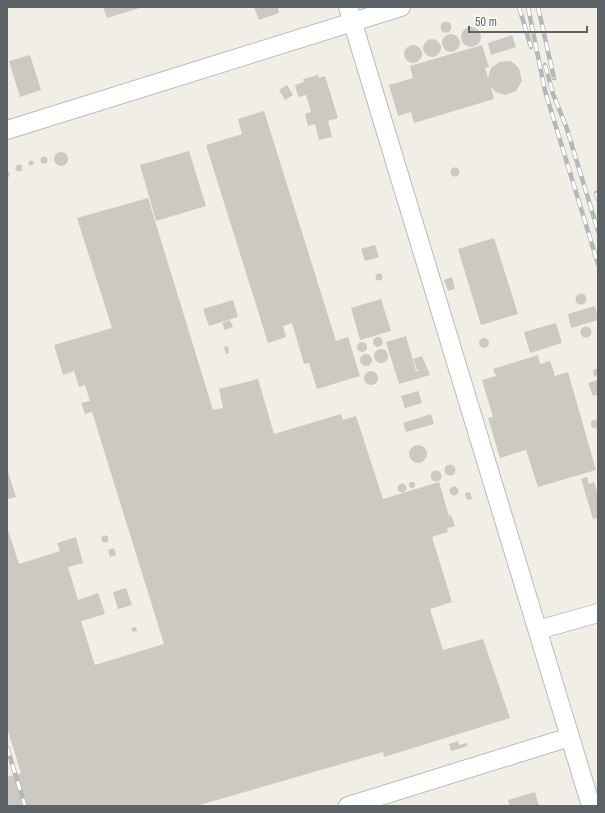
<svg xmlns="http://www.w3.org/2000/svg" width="605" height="813" font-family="'Archivo Narrow',sans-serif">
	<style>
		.building { fill: #ccc9c2 }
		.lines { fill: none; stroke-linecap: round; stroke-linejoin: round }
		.minor-casing { stroke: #b8bbc0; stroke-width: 20 }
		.minor { stroke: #fff; stroke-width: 18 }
		.rail-casing { stroke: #b6b7b8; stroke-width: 4.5 }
		.rail { stroke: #fff; stroke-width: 3; stroke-dasharray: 9; stroke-linecap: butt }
	</style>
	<rect width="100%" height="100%" fill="#f1eee5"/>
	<!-- building -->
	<path class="building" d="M103 7H143L107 18Z
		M254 7H278L279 13 259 20Z
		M440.5 27a5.5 5.5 0 1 1 11 0a5.5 5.5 0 1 1-11 0Z
		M461 37a10 10 0 1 1 20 0a10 10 0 1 1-20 0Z
		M442 43a9 9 0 1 1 18 0a9 9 0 1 1-18 0Z
		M512 35 516 47 491 55 488 43Z
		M423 48a9 9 0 1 1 18 0a9 9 0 1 1-18 0Z
		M404 54a9 9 0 1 1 18 0a9 9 0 1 1-18 0Z
		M482 45 489 67 485 68 488 78 491 68 499 62 511 61 519 68 522 81 516 91 505 95 496 92 491 87 494 99 414 123 411 112 398 116 389 85 413 78 410 66Z
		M30 55 41 90 20 97 9 61Z
		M318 75 319 78 325 76 338 118 328 121 332 137 319 140 315 124 308 126 305 114 311 112 306 95 298 97 295 85 304 82 303 79Z
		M287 85 293 95 285 100 279 90Z
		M264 111 336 341 348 337 360 376 317 389 309 363 304 364 292 323 283 326 286 337 268 343 206 145 242 134 238 119Z
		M189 151 206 206 156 221 140 165Z
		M54 159a7 7 0 1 1 14 0a7 7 0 1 1-14 0Z
		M40.5 160a3.5 3.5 0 1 1 7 0a3.5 3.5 0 1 1-7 0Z
		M28.5 163a2.5 2.5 0 1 1 5 0a2.5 2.5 0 1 1-5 0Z
		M15.5 168a3.5 3.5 0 1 1 7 0a3.5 3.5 0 1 1-7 0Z
		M450.5 172a4.5 4.5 0 1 1 9 0a4.5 4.5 0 1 1-9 0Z
		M7 170 10 174 7 180Z
		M148 198 213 410 223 408 219 389 258 379 274 434 341 414 343 420 356 416 383 499 439 482 449 516 451 515 455 526 447 528 448 532 432 537 452 602 430 609 443 650 483 639 510 718 384 757 383 752 196 806H7V777L21 773 7 728V527L19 564 60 551 57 543 76 537 83 563 68 567 78 600 98 593 105 614 81 621 95 665 164 644 92 412 85 414 81 403 90 401 85 385 79 387 74 371 63 375 54 345 112 328 77 218Z
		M494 238 518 314 481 325 458 249Z
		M375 245 379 257 365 261 361 249Z
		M375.5 277a3.5 3.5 0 1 1 7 0a3.5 3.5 0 1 1-7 0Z
		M452 277 455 289 448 291 444 280Z
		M575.5 299a5.5 5.5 0 1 1 11 0a5.5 5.5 0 1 1-11 0Z
		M381 299 391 331 360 340 351 308Z
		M233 300 238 317 209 326 203 309Z
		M595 306 598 320 571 328 568 314Z
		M230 320 233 327 225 330 222 323Z
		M556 323 562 343 530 353 524 332Z
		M580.5 332a5.5 5.5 0 1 1 11 0a5.5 5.5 0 1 1-11 0Z
		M406 336 416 371 422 369 417 370 413 359 422 356 430 375 399 384 386 342Z
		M373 342a5 5 0 1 1 10 0a5 5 0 1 1-10 0Z
		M479 343a5 5 0 1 1 10 0a5 5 0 1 1-10 0Z
		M357 347a5 5 0 1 1 10 0a5 5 0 1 1-10 0Z
		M228 346 229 353 226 354 224 347Z
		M374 356a7 7 0 1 1 14 0a7 7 0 1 1-14 0Z
		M360 360a6 6 0 1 1 12 0a6 6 0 1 1-12 0Z
		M538 355 540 364 550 361 555 376 568 372 596 470 538 487 526 450 500 458 488 418 493 417 482 380 496 376 493 369Z
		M598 368V375L594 377 593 370Z
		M364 378a7 7 0 1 1 14 0a7 7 0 1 1-14 0Z
		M598 380V394L593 396 588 383Z
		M418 391 422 403 405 408 401 396Z
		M431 414 434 424 406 432 403 423Z
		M591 424a4 4 0 1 1 8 0a4 4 0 1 1-8 0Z
		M409 454a9 9 0 1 1 18 0a9 9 0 1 1-18 0Z
		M444.5 470a5.5 5.5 0 1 1 11 0a5.5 5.5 0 1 1-11 0Z
		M7 469 16 497 7 499Z
		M430.5 476a5.5 5.5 0 1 1 11 0a5.5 5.5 0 1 1-11 0Z
		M587 477 589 484 594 482 598 494V518L593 519 581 479Z
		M409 485a3 3 0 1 1 6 0a3 3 0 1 1-6 0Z
		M397.5 488a4.5 4.5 0 1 1 9 0a4.5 4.5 0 1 1-9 0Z
		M449.5 491a4.5 4.5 0 1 1 9 0a4.5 4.5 0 1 1-9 0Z
		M470 492 472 499 467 500 465 493Z
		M101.5 539a3.5 3.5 0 1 1 7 0a3.5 3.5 0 1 1-7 0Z
		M114 548 116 555 110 557 108 550Z
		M126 588 132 605 118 609 113 592Z
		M136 627 137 631 133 632 131 628Z
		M458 741 459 745 467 743 468 746 451 751 449 744Z
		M535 792 539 806H510L508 800Z"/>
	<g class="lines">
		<defs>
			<path id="minor" d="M348 7 591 806
				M7 130 401 7
				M538 630 598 613
				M348 806 570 737"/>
		</defs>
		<!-- minor casing -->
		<use href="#minor" class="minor-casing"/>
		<!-- minor -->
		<use href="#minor" class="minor"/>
		<defs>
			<path id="rail" d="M519 7 531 47
				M528 7 545 91 598 264
				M538 7 554 78
				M545 65 553 94 566 126 598 231
				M596 193 598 199
				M7 747 25 806"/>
		</defs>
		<!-- rail casing -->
		<use href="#rail" class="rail-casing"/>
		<!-- rail -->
		<use href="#rail" class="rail"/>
	</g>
	<!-- border -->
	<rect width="605" height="813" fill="none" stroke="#5d6267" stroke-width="16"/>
	<!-- scale -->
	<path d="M469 26v6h118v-6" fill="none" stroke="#5d6267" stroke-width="2"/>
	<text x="475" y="26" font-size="12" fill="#5d6267" stroke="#ffffff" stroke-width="3" paint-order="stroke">50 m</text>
</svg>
